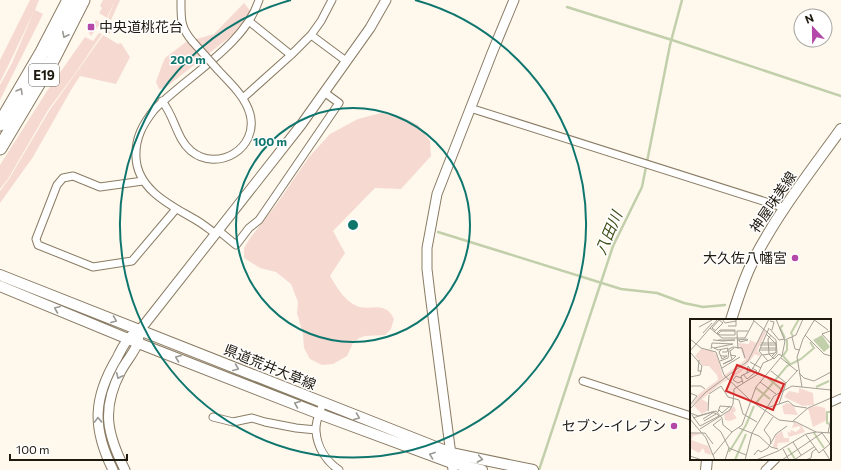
<svg xmlns="http://www.w3.org/2000/svg" width="841" height="470" font-family="Commissioner,'Noto Sans JP',sans-serif">
	<style>
		.green { fill: #f6dad1 }
		.lines { fill: none; stroke-linecap: round; stroke-linejoin: round }
		.stream { stroke: #c1cfaa; stroke-width: 2.5 }
		.minor-casing { stroke: #8a7c64; stroke-width: 9 }
		.tertiary-casing { stroke: #8a7c64; stroke-width: 11 }
		.secondary-casing { stroke: #8a7c64; stroke-width: 12 }
		.motorway-casing { stroke: #8a7c64; stroke-width: 15 }
		.minor { stroke: #fff; stroke-width: 7 }
		.tertiary { stroke: #fff; stroke-width: 9 }
		.secondary { stroke: #fff; stroke-width: 10 }
		.motorway { stroke: #fff; stroke-width: 13 }
		.minor-bridge-casing { stroke: #8a7c64; stroke-width: 9; stroke-linecap: butt }
		.minor-bridge { stroke: #fff; stroke-width: 7 }
		.oneway { stroke: #9a9893 }
		.ring { fill: none; stroke: #0f766e; stroke-width: 2 }
		.poi-dot { fill: #b348a9; stroke: #fff; stroke-width: 1.5 }
		.labels { text-anchor: middle; stroke-width: 3; stroke-linejoin: round; paint-order: stroke }
		.shield { fill: #fff; stroke: #625e57; stroke-width: 1 }
		.shield-label { font-size: 13px; font-weight: bold; fill: #1e190f }
		.poi-label { font-size: 14px; fill: #1e190f; stroke: #fff; text-anchor: end }
		.street-label { font-size: 14px; fill: #1e190f; stroke: #fff }
		.water-label { font-size: 15px; font-style: italic; fill: #3b4c14; stroke: #fff }
		.inset-river { fill: none; stroke: #c1cfaa; stroke-width: 2 }
		.inset-road { fill: none; stroke: #a49f94; stroke-width: 1 }
		.view { fill: #d62828; fill-opacity: 0.15; stroke: #d62828; stroke-width: 2 }
		.inset-edge { fill: none; stroke: #1e190f; stroke-width: 2 }
		.centre { fill: #0f766e; stroke: #fff; stroke-width: 2 }
		.ring-label { font-size: 12px; text-anchor: middle; font-weight: bold; fill: #0f766e; stroke: #fff; stroke-width: 3; stroke-linejoin: round; paint-order: stroke }
	</style>
	<rect width="100%" height="100%" fill="#fef8ed"/>
	<!-- green -->
	<path class="green" d="M30 0H39L35 10 43 14 0 100V85L12 63 34 11 10 62 0 82V60Z
		M103 0H115L107 18 99 13 102 8 100 6Z
		M115 0H120L111 20 108 18Z
		M244 3 252 13 240 29 165 88 159 89 156 82 162 65 165 58 186 42 214 34Z
		M96 20 108 27 107 29 110 32V34L98 26 91 36 89 33Z
		M99 33 102 34 74 75 48 110 8 179 0 189V165L47 91 85 37 93 41Z
		M103 35 118 44 121 43 130 57 116 84 80 76 71 90 33 157 0 203V191L9 179 49 111Z
		M381 113 402 117 418 125 430 141 431 156 401 189 375 188 333 231 345 253 330 276C336 286 343 298 353 304 367 314 384 298 394 319L391 329 385 335 365 336 359 338 353 343 347 356 333 364 322 365 310 359 304 348 303 334 297 313 298 302 291 284 276 272 260 268 244 258V248L250 238 276 205 309 157 330 134 358 119Z"/>
	<g class="lines">
		<!-- stream -->
		<path class="stream" d="M567 7 672 40 841 96
			M438 232 621 289 657 293 684 303 703 307 725 305
			M539 470 613 246 642 187 670 45 682 0"/>
		<defs>
			<path id="minor" d="M181 0C181 19 180 27 193 42
				M250 22 291 55
				M311 35 346 61
				M243 98 291 55 311 35 321 21 332 0
				M162 101C175 117 176 138 191 151 218 173 259 148 250 114 245 96 230 83 218 70
				M470 108 785 208
				M143 181 100 187 73 176 63 178 57 185 36 239 38 245 93 267 132 261 176 209
				M219 231 236 245 249 228 259 220 339 103 324 92
				M216 234C210 230 203 224 196 220 172 206 137 190 136 157 135 138 143 124 154 110 186 77 245 45 259 0
				M583 381 691 416
				M323 403C320 412 315 421 316 431 317 447 326 461 339 470
				M830 403 841 398
				M213 417 233 422 252 418 265 422 296 428 316 430
				M765 470 776 459"/>
			<path id="tertiary" d="M113 470C92 428 93 398 117 358 121 350 125 341 132 335
				M125 470C107 434 101 409 121 371 126 361 135 352 138 342 139 338 139 334 140 330L301 125 370 28 386 0
				M453 470 430 294 427 269V248L437 194 492 53 514 0"/>
			<path id="secondary" d="M0 275 451 453 533 470
				M0 286 138 343 325 416 452 463 482 470
				M731 320C737 301 743 281 752 263 776 215 810 172 841 129
				M706 470 707 459"/>
			<path id="motorway" d="M0 124 42 52 69 0
				M0 148 53 59 83 0"/>
		</defs>
		<!-- minor casing -->
		<use href="#minor" class="minor-casing"/>
		<!-- tertiary casing -->
		<use href="#tertiary" class="tertiary-casing"/>
		<!-- secondary casing -->
		<use href="#secondary" class="secondary-casing"/>
		<!-- motorway casing -->
		<use href="#motorway" class="motorway-casing"/>
		<!-- minor -->
		<use href="#minor" class="minor"/>
		<!-- tertiary -->
		<use href="#tertiary" class="tertiary"/>
		<!-- secondary -->
		<use href="#secondary" class="secondary"/>
		<!-- motorway -->
		<use href="#motorway" class="motorway"/>
		<defs>
			<path id="minor-bridge" d="M193 42 218 70"/>
		</defs>
		<!-- minor-bridge casing -->
		<use href="#minor-bridge" class="minor-bridge-casing"/>
		<!-- minor-bridge -->
		<use href="#minor-bridge" class="minor-bridge"/>
	</g>
	<!-- one-way arrows -->
	<defs><path id="oneway-chevron" d="M-2-3.5L2.5 0L-2 3.5" fill="none" stroke-width="1.6" stroke-linecap="round" stroke-linejoin="round"/></defs>
	<g class="oneway">
		<use href="#oneway-chevron" transform="translate(65 35) rotate(117)"/>
		<use href="#oneway-chevron" transform="translate(20 91) rotate(-60)"/>
		<use href="#oneway-chevron" transform="translate(57 309) rotate(-158)"/>
		<use href="#oneway-chevron" transform="translate(114 320) rotate(21)"/>
		<use href="#oneway-chevron" transform="translate(178 358) rotate(-159)"/>
		<use href="#oneway-chevron" transform="translate(236 368) rotate(22)"/>
		<use href="#oneway-chevron" transform="translate(119 376) rotate(115)"/>
		<use href="#oneway-chevron" transform="translate(297 404) rotate(-158)"/>
		<use href="#oneway-chevron" transform="translate(357 417) rotate(21)"/>
		<use href="#oneway-chevron" transform="translate(98 420) rotate(-92)"/>
		<use href="#oneway-chevron" transform="translate(432 455) rotate(-160)"/>
		<use href="#oneway-chevron" transform="translate(480 459) rotate(11)"/>
	</g>
	<!-- distance rings -->
	<g class="ring">
		<circle cx="353" cy="225" r="117"/>
		<path d="M415 0A233 233 0 1 1 291 0"/>
	</g>
	<!-- markers -->
	<g class="poi-dot">
		<rect x="87" y="23" width="8" height="8" rx="2"/>
		<circle cx="795" cy="258" r="4"/>
		<circle cx="674" cy="426" r="4"/>
	</g>
	<g class="labels">
		<!-- shield labels -->
		<rect class="shield" x="29" y="64" width="30" height="22" rx="3"/>
		<g class="shield-label">
			<text x="44" y="80">E19</text>
		</g>
		<!-- poi labels -->
		<g class="poi-label">
			<text x="99" y="32" text-anchor="start">中央道桃花台</text>
			<text x="787" y="263">大久佐八幡宮</text>
			<text x="666" y="431">セブン-イレブン</text>
		</g>
		<!-- street labels -->
		<g class="street-label">
			<text transform="translate(773 202) rotate(-56)" y="5">神屋味美線</text>
			<text transform="translate(270 367) rotate(22)" y="5">県道荒井大草線</text>
		</g>
		<!-- water labels -->
		<g class="water-label">
			<text transform="translate(609 233) rotate(-67)" y="5">八田川</text>
		</g>
	</g>
	<!-- overview -->
	<g transform="translate(690 319)">
		<rect width="141" height="141" fill="#fef8ed"/>
		<path d="M71 9 63 33 56 42 0 88 9 75 55 41 48 24 59 25 60 21 66 24ZM74 11 76 13 67 32 71 35 69 37 65 35 51 53 29 66 12 80 18 84 17 92 12 95 4 87 0 92 11 79 28 65 52 49ZM11 30 21 31 27 36 33 58 28 61 27 56 19 47H13L5 37ZM109 69 123 74 124 86 113 87 94 78 99 72 109 74ZM97 84 103 86 108 96 94 95 92 87ZM44 87 46 92 43 94 47 99 40 102 35 101 34 96ZM127 87 135 89 137 101 123 108 118 89ZM104 103 111 106 115 113 99 118 97 112 100 114 101 111 106 113 111 109 109 107 102 109ZM92 112 94 119H99V123L88 124 87 129 83 128 86 116ZM0 114 11 115 3 117 1 121 18 127 22 136 15 134 13 129 9 134 0 129Z" fill="#f6dad1"/>
		<path d="M132 16 140 28 134 33 123 21Z" fill="#c1cfaa"/>
		<path class="inset-river" d="M93 6 90 9 95 19M103 17 101 14 109 0M97 21V31L93 37 100 45M78 59 92 71M126 68 139 62M66 69 80 80M66 84 97 47 111 40 124 29 120 23M139 105 137 104V93H141M124 114 134 129M98 129 105 140M39 133 56 106 64 87M45 141 56 115"/>
		<path class="inset-road" d="M32 0 35 4 46 2M123 0 138 11M80 2 84 3 82 11M38 7H46V0M9 8 22 1M20 9 32 19H55L64 2M80 10 89 21 95 20M30 11H45V16H30L27 14ZM26 12 22 9 29 1M140 12 132 15 141 25M24 13 33 4 28 0M13 14 22 4M28 15 31 12H45M47 15 48 30M47 15V12H58M76 15 86 25V33L81 38M81 16 78 20 79 35 84 40 89 35 92 37M115 16 134 35 141 37M102 18 105 30 109 31M0 20 11 29 26 33 34 56 61 82 89 101 106 103 126 113M23 21H24L33 22 45 21H28M47 21 57 20 58 21 50 23 49 21M95 21 106 16 113 0M71 24H86M70 26H86M22 28 28 31 38 29 37 33H32M24 29 43 25M70 29H86M21 30 22 24 43 25M31 31 29 33 32 40 37 37H31M69 31H86M0 32 28 0M0 33 12 47 10 56 0 58M40 36 46 37 42 41 33 45 41 41M73 36 85 34M91 39 107 52M9 41 8 52H12M42 41 40 32 44 29M30 42 38 39 39 30 43 28 52 29 55 39M78 42 69 32 79 9M60 43 71 49M32 49 50 38M81 52 96 64M57 54 58 47 61 51M109 54 114 59 124 62 141 53M53 55 57 60 67 52 62 49M51 59 46 57 43 61 48 64 52 62M70 63 86 75M53 64 51 57 61 52 72 35M0 67H11L15 70M112 68 107 38 113 20 125 0M0 74 7 77 0 86M19 75 31 67 38 78 49 81 53 95 67 103M89 85 96 64 108 51M77 89 98 82 104 87 117 89M0 90 16 73 58 42 79 0M29 91 32 94 40 87M18 92 19 76M28 93 30 87 42 88M0 94 8 97 26 92 32 99 33 106 42 113M2 96 10 107 29 97 27 95M3 99 22 93 27 95M0 100 16 119 25 141M13 100 24 93M31 100 23 106 31 113 39 129 35 141M14 102 26 95M103 102 118 89 141 79M49 109 69 117 81 128 88 130M10 110 40 91 43 85 44 70 68 55 73 44 82 40 87 34 86 21 62 0M0 114H15L23 125M138 114 141 99M116 116 129 134 140 125 132 114M103 123 111 136M81 125 80 119 74 111 83 98M39 129 56 136M93 130 99 141M133 130 140 141M23 136 42 113 52 106 66 68 92 37 95 22 86 0M64 136 68 131 71 133 78 129 86 115 97 107M0 137 12 141M55 141 62 114 84 77 102 67 141 71M66 141 88 132 116 115 126 113 141 114M92 141 132 114M104 141 124 128M115 141 121 139 122 133 126 130"/>
		<path class="view" d="M47 46 94 65 83 91 36 72Z"/>
		<rect width="141" height="141" class="inset-edge"/>
	</g>
	<circle cx="353" cy="225" r="6" class="centre"/>
	<g class="ring-label">
		<text x="188" y="64">200 m</text>
		<text x="270" y="146">100 m</text>
	</g>
	<!-- north arrow -->
	<g transform="translate(813 28) rotate(338)"><circle r="19" fill="#ffffff" stroke="#a5a39f"/>
	<path d="M0-3L7 15L0 10L-7 15Z" fill="#b348a9"/>
	<text y="-6" font-size="11" font-weight="bold" text-anchor="middle" fill="#1e190f">N</text>
	</g>
	<!-- scale -->
	<path d="M10 454v6h117v-6" fill="none" stroke="#1e190f" stroke-width="2"/>
	<text x="16" y="454" font-size="12" fill="#1e190f" stroke="#ffffff" stroke-width="3" paint-order="stroke">100 m</text>
</svg>
